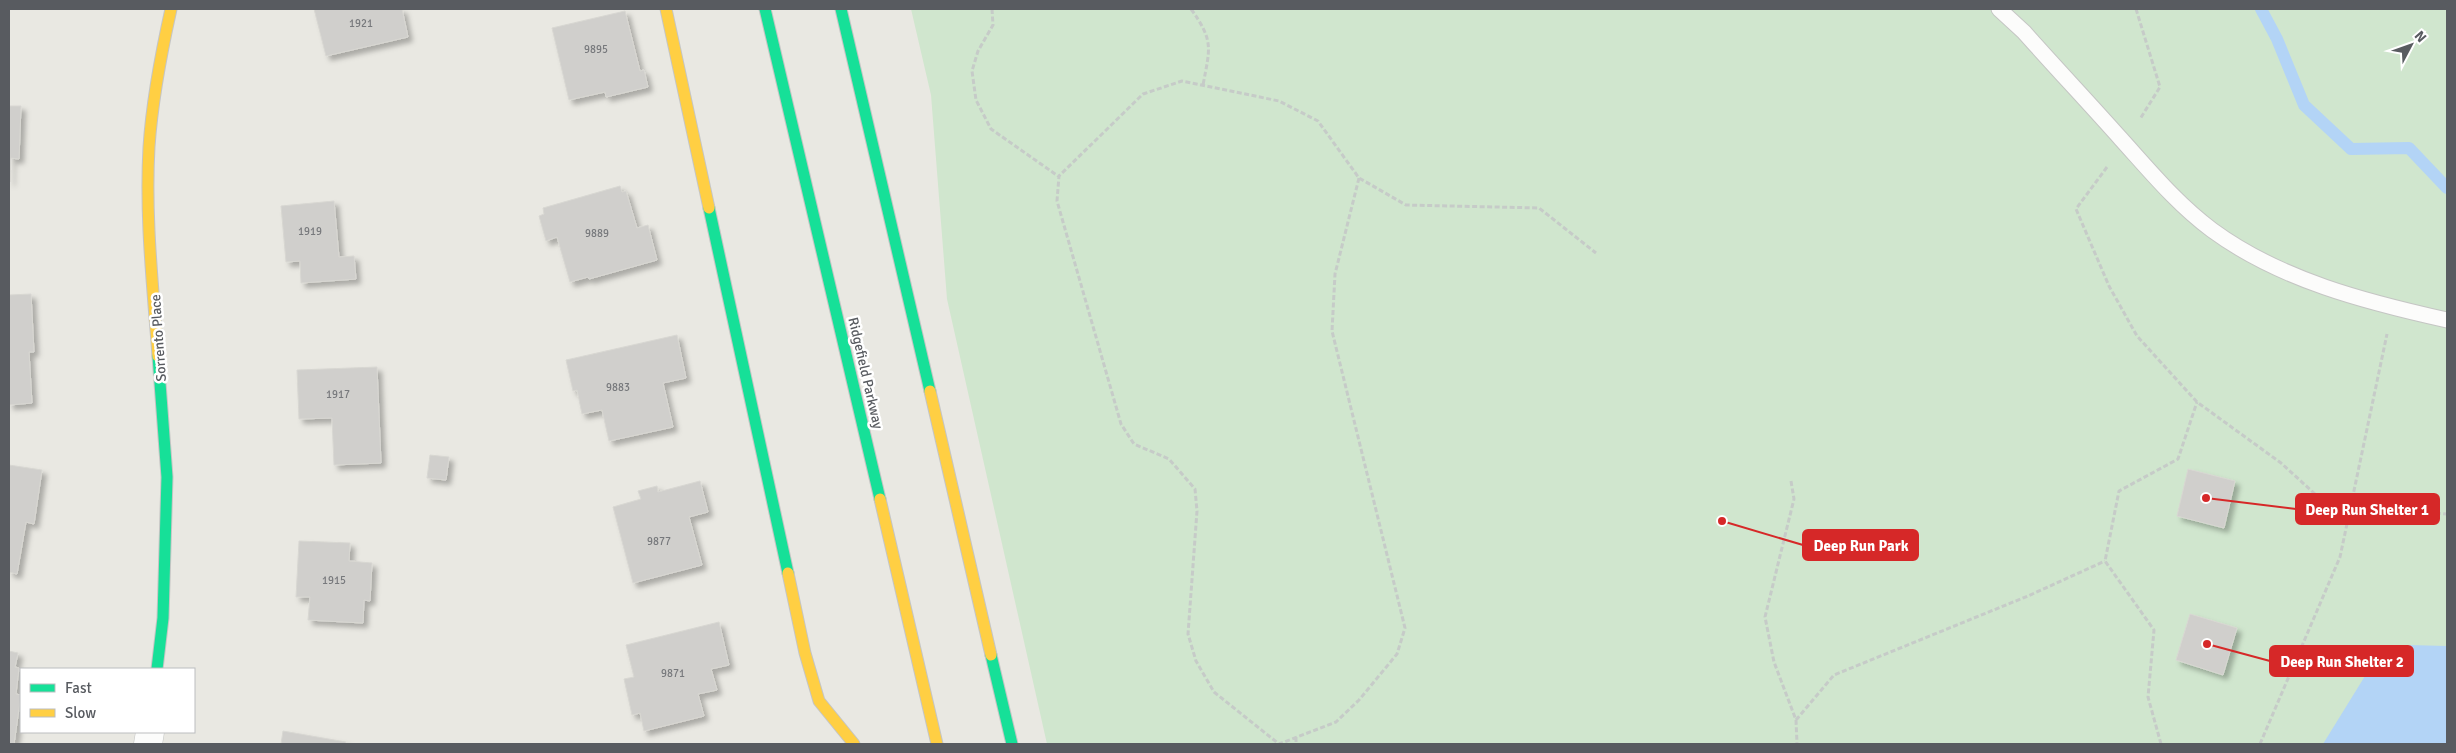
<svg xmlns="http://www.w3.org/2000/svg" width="2456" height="753" font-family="Signika,sans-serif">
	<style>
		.green { fill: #d0e6ce }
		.water { fill: #b3d4f6 }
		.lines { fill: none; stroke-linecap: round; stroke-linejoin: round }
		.stream { stroke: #b3d4f6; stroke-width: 12 }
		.building { fill: #d0cfcc; stroke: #d8d7d2; filter: url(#shadow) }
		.lane-casing { stroke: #c5c6c4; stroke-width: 17 }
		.street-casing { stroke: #c5c6c4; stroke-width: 29 }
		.fast-casing { stroke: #c5c5c4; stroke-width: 13 }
		.slow-casing { stroke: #c5c5c4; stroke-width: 13 }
		.path { stroke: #c6cbc8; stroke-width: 3; stroke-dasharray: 5 2.5; stroke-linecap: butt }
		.lane { stroke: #fcfcfb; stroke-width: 15 }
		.street { stroke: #fcfcfb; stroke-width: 28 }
		.fast { stroke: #16e098; stroke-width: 11 }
		.slow { stroke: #ffcf43; stroke-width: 11 }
		.labels { text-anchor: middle; stroke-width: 5; stroke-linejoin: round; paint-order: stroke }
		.number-label { font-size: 11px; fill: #77797c }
		.street-label { font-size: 14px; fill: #585b60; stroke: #fff }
		.leader { fill: none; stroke: #d62828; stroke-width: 2 }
		.callout-dot { fill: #d62828; stroke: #fff; stroke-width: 2 }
		.callout { fill: #d62828; stroke: #d62828; stroke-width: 2 }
		.callout-label { font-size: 15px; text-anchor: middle; font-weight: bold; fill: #fff }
	</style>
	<defs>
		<filter id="shadow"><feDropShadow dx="4.5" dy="4.5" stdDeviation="2.5" flood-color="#0004"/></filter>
	</defs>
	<rect width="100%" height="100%" fill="#e9e8e2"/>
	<!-- green -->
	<path class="green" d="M911 9H2447V744H1047L947 299 931 95Z"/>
	<!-- water -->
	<path class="water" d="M2408 645 2447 646V744H2323L2365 676Z"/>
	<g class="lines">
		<!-- stream -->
		<path class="stream" d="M2261 9 2277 39 2304 105 2351 149 2409 148 2447 188"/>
	</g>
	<!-- building -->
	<path class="building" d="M314 9H402L408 37 326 56Z
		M625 11 640 71 644 70 648 87 606 97 605 92 569 100 552 28Z
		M9 106H21L19 159 11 158 10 182Z
		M620 186 622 192 626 191 637 228 648 225 657 260 589 279 588 277 570 282 557 237 546 241 539 216 544 214 543 208Z
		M334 201 339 257 354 256 356 279 301 283 300 261 286 262 281 206Z
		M31 294 34 352H29L32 403 9 405V295Z
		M677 335 686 378 663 383 673 427 609 441 602 410 582 414 577 390 573 391 566 360Z
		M377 367 381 463 334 465 332 418 299 419 297 370Z
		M430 455 449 457 446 480 427 478Z
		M9 465 42 470 34 524 26 522 17 574 9 572Z
		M2188 469 2235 481 2224 528 2177 516Z
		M700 481 708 512 689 517 702 565 633 583 613 507 641 499 638 491 657 486 658 492Z
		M299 541 350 543 349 561 372 563 370 601 364 600 363 623 308 620 310 597H296Z
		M2190 614 2237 628 2223 675 2176 660Z
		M719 622 729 665 711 669 717 690 698 694 704 716 644 731 640 713 632 715 624 679 634 677 626 645Z
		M9 651 18 653 15 667 19 668 16 694 21 695 14 744H9Z
		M283 731 346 742 345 744H281Z"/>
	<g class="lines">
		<defs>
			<path id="lane" d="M1999 9 2024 32C2056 68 2089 103 2121 139 2149 170 2177 204 2212 230 2280 280 2366 302 2447 320"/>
			<path id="street" d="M148 744 150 732"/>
			<path id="fast" d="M765 9 880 499
				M841 9 930 391
				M709 208 788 573
				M991 655 1012 744
				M157 669 163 618 167 477 158 356"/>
			<path id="slow" d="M666 9 709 208
				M158 356C153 287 145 217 149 147 152 101 161 54 171 9
				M930 391 991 655
				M880 499 937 744
				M788 573 805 653 819 701 854 744"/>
		</defs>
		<!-- lane casing -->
		<use href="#lane" class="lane-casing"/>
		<!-- street casing -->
		<use href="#street" class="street-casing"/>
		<!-- fast casing -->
		<use href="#fast" class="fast-casing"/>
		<!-- slow casing -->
		<use href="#slow" class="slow-casing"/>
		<!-- path -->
		<path class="path" d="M992 9 993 25 978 51 972 71 976 100 991 129 1058 176
			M1191 9C1214 41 1210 48 1203 85
			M2136 9 2160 87 2140 119
			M2107 167 2076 209 2109 286 2137 336 2197 402 2281 463 2315 494 2351 505 2447 514
			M1359 178 1335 274 1332 331 1405 628 1397 654 1359 700 1336 722 1279 744 1214 692 1196 661 1188 634 1197 511 1195 489 1169 459 1134 444 1121 424 1057 201 1059 176 1143 94 1182 81 1279 101 1318 121 1359 178 1406 205 1539 208 1596 253
			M1791 481 1794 499 1765 617 1774 662 1796 720 1797 744
			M1796 720 1834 675 2028 596 2105 561
			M1296 737V744
			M2161 744 2148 697 2154 630 2105 561 2119 491 2178 459 2197 402
			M2260 744 2340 557 2387 334"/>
		<!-- lane -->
		<use href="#lane" class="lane"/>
		<!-- street -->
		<use href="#street" class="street"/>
		<!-- fast -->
		<use href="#fast" class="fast"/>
		<!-- slow -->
		<use href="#slow" class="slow"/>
	</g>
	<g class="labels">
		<!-- number labels -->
		<g class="number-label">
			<text x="361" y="27">1921</text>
			<text x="596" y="53">9895</text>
			<text x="310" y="235">1919</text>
			<text x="597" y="237">9889</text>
			<text x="618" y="391">9883</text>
			<text x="338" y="398">1917</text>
			<text x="659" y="545">9877</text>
			<text x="334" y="584">1915</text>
			<text x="673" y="677">9871</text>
		</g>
		<!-- street labels -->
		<g class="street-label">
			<text transform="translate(158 338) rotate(-94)" y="5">Sorrento Place</text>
			<text transform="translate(866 373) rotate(77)" y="5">Ridgefield Parkway</text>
		</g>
	</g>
	<!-- callouts -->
	<path class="leader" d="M2206 498L2296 509M1722 521L1803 545M2207 644L2270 661"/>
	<g class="callout-dot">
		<circle cx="2206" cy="498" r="5"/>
		<circle cx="1722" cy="521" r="5"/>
		<circle cx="2207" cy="644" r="5"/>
	</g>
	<g class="callout">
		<rect x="2296" y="494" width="143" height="30" rx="5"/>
		<rect x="1803" y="530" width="115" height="30" rx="5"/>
		<rect x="2270" y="646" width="143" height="30" rx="5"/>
	</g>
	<g class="callout-label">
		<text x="2367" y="515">Deep Run Shelter 1</text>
		<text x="1861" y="551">Deep Run Park</text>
		<text x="2342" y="667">Deep Run Shelter 2</text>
	</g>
	<!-- border -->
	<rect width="2456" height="753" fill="none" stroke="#585b60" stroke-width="20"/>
	<!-- legend -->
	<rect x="20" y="668" width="175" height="65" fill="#ffffff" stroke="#bcbdbf"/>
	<rect x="30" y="684" width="25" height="8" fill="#16e098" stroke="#bcbdbf"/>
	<text x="65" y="693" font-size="15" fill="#585b60">Fast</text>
	<rect x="30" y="709" width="25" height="8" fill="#ffcf43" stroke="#bcbdbf"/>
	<text x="65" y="718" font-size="15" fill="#585b60">Slow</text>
	<!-- north arrow -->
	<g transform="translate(2411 45) rotate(49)" stroke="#ffffff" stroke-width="4" paint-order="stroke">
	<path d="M0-4L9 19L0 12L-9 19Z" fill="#585b60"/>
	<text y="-8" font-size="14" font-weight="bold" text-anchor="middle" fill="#585b60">N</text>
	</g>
</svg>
